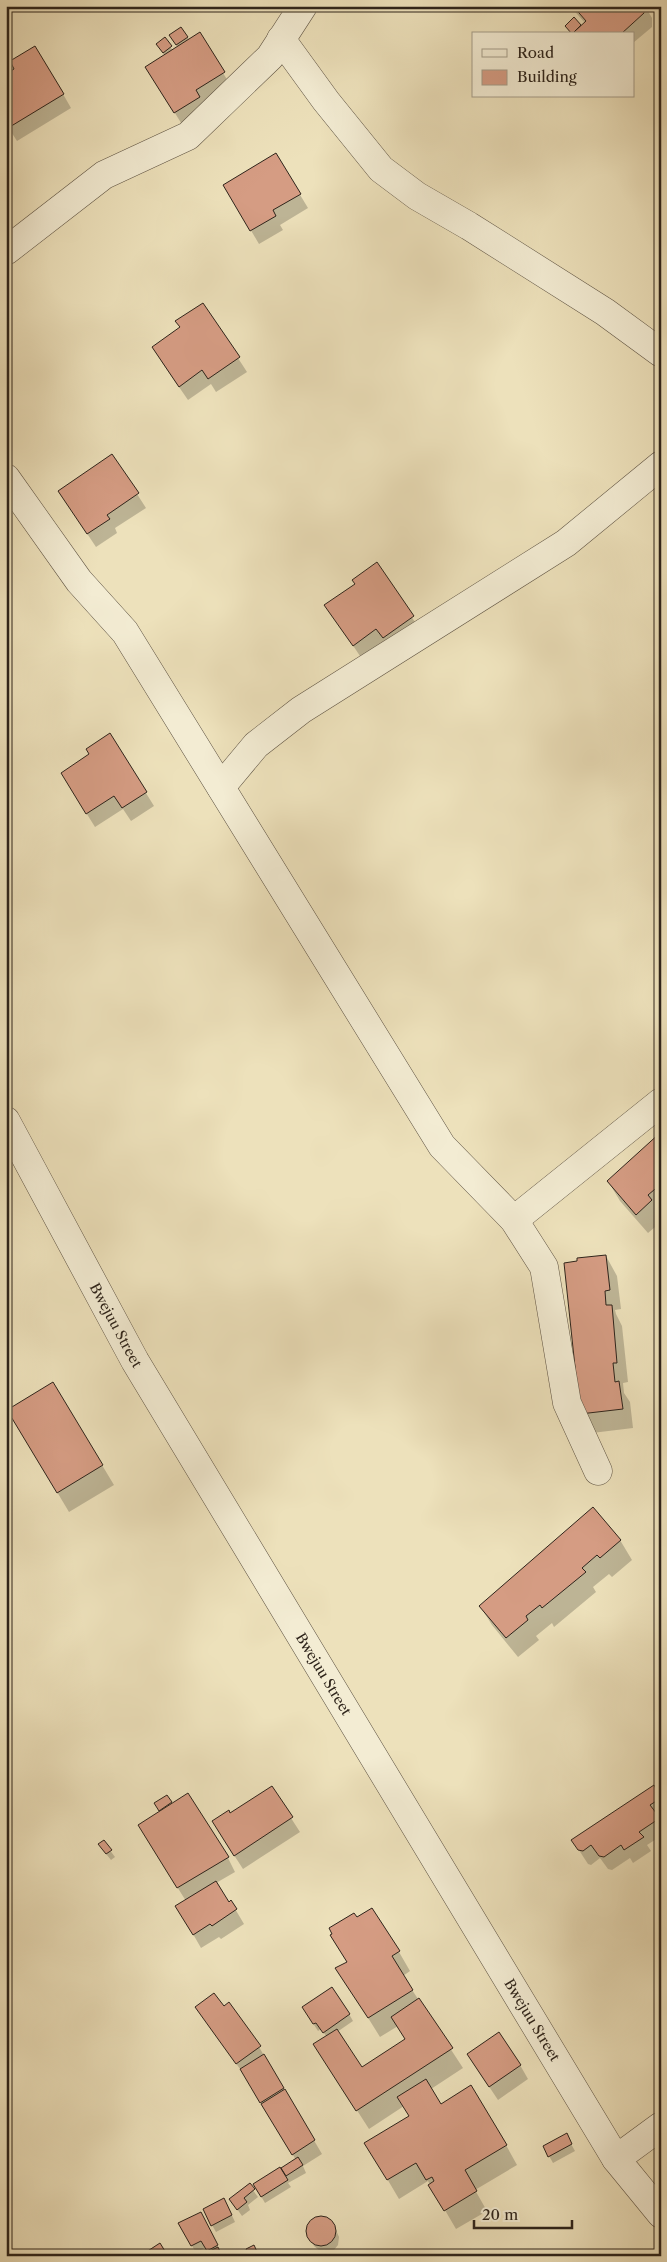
<svg xmlns="http://www.w3.org/2000/svg" width="667" height="2262" font-family="'Libre Caslon Text',serif">
	<style>
		.shadow { fill: #0003 }
		.building { fill: #d59c83; stroke: #2e241b }
		.lines { fill: none; stroke-linecap: round; stroke-linejoin: round }
		.minor-casing { stroke: #5e5343; stroke-width: 29 }
		.minor { stroke: #f3ecd3; stroke-width: 28 }
		.labels { text-anchor: middle; stroke-width: 4; stroke-linejoin: round; paint-order: stroke }
		.street-label { font-size: 14px; fill: #2e241b; stroke: #f3ecd3 }
	</style>
	<rect width="100%" height="100%" fill="#ede1bb"/>
	<filter id="stains"><feTurbulence type="fractalNoise" baseFrequency=".004" numOctaves="4"/><feColorMatrix values="0 0 0 0 .2 0 0 0 0 .09 0 0 0 0 .02 0 0 0 .5 -.17"/></filter>
	<radialGradient id="worn" r=".72"><stop offset=".6" stop-color="#630" stop-opacity="0"/><stop offset="1" stop-color="#630" stop-opacity=".3"/></radialGradient>
	<!-- shadow -->
	<path class="shadow" d="M570 6H645L652 18V27L633 43V34H571L566 26H580L581 27 585 23Z
		M171 35 187 37 223 73 231 86 183 126 155 81 165 56 157 44 165 39 173 51 178 48Z
		M63 94 71 108 17 141 6 124Z
		M276 155 308 208 280 225 283 230 259 244 225 186Z
		M203 304 247 372 216 392 211 384 188 400 161 361 181 328 177 322Z
		M112 455 146 508 115 528 117 533 96 547 68 505Z
		M376 564 421 631 362 659 326 605 356 584Z
		M110 735 154 806 131 821 123 809 95 827 70 787 90 755Z
		M661 1134V1222L648 1233 620 1201 608 1181Z
		M606 1256 617 1276 621 1309 615 1310 616 1314 622 1326 628 1382 623 1383 624 1393 630 1402 633 1428 592 1433 581 1413Z
		M20 1430 102 1465 114 1485 69 1512Z
		M620 1540 632 1560 612 1577 609 1574 593 1587 596 1592 554 1627 552 1623 536 1636 539 1640 518 1657 492 1625 480 1606Z
		M271 1787 300 1832 243 1869 221 1835 230 1815Z
		M167 1796 172 1805 228 1858 235 1872 216 1883 228 1904 231 1902 244 1924 221 1939 219 1937 201 1948 185 1920 186 1901 147 1839 161 1812 156 1803Z
		M661 1798V1817L658 1818 661 1823V1836L647 1845 651 1851 633 1863 630 1858 612 1870 608 1869 600 1858 591 1865 588 1864 573 1841Z
		M103 1841 115 1857 111 1860 99 1845Z
		M399 1952 410 1971 403 1976 463 2068 431 2089 441 2106 506 2145 517 2165 475 2190 487 2211 456 2229 428 2181 399 2199 366 2143 410 2116 404 2106 369 2129 315 2045 327 2037 321 2029 318 2031 307 2014H349L353 2021 337 2032 361 2069 406 2040 398 2026 380 2037 337 1968Z
		M196 2007H224L259 2047 322 2154 303 2166 306 2173 288 2183 291 2187 265 2203 254 2184 296 2160 245 2076Z
		M468 2055 520 2065 528 2079 498 2100Z
		M566 2135 575 2151 553 2163 544 2147Z
		M249 2185 258 2197 248 2205 250 2210 242 2216 230 2199Z
		M228 2207 235 2222 216 2232 212 2225Z
		M320 2217 327 2219 333 2223 339 2237 338 2245 334 2250 327 2252 320 2251 314 2246 307 2232 309 2226 313 2220Z
		M204 2220 221 2252 220 2253H209L206 2247 196 2253 180 2224Z"/>
	<!-- building -->
	<path class="building" d="M573 6H645L644 13 621 34H576L574 32 586 21Z
		M574 17 581 25 572 34 565 26Z
		M181 27 188 37 176 45 169 35Z
		M200 32 225 72 196 90 200 97 174 113 145 67Z
		M165 37 172 46 163 53 156 44Z
		M35 46 64 94 8 128 6 125V74L14 69 10 61Z
		M276 153 301 194 273 210 276 216 250 231 223 185Z
		M203 303 240 357 208 379 202 370 179 387 152 347 180 327 175 321Z
		M112 454 139 493 107 515 110 519 87 534 58 491Z
		M377 562 414 616 383 638 376 629 353 646 324 605 355 584 352 580Z
		M110 733 147 792 122 808 114 796 86 814 61 773 89 754 86 749Z
		M661 1132V1184L648 1195 652 1200 636 1215 607 1181Z
		M606 1255 610 1290 605 1291 606 1305H612L617 1363H613L615 1382 619 1381 623 1409 580 1414 564 1263 577 1261V1258Z
		M53 1382 103 1465 57 1493 7 1410Z
		M593 1507 621 1540 600 1558 597 1555 582 1568 586 1572 542 1608 540 1605 526 1616 528 1620 506 1638 479 1606Z
		M654 1785 661 1798 650 1805 660 1818 639 1832 644 1837 624 1850 621 1845 604 1857 599 1856 591 1845 583 1851 578 1850 571 1840Z
		M272 1786 293 1817 234 1856 212 1821 229 1810 230 1813Z
		M188 1793 229 1857 177 1888 138 1825Z
		M167 1795 172 1802 159 1811 154 1803Z
		M104 1840 112 1850 106 1854 98 1844Z
		M216 1881 229 1902 231 1900 237 1909 212 1926 210 1924 193 1935 175 1906Z
		M372 1908 400 1951 392 1956 413 1990 368 2018 335 1968 347 1962 330 1935 332 1934 329 1928 354 1913 357 1917Z
		M332 1987 350 2014 323 2033 316 2023 313 2024 302 2007Z
		M214 1993 224 2006 229 2002 261 2046 236 2064 195 2007Z
		M419 1998 453 2048 356 2111 313 2044 337 2029 362 2067 405 2039 391 2017Z
		M499 2032 521 2065 489 2087 467 2054Z
		M264 2054 284 2088 260 2103 240 2069Z
		M426 2079 441 2104 471 2085 507 2145 465 2170 477 2191 444 2211 428 2185 434 2181 432 2177 426 2180 416 2163 387 2180 364 2143 409 2116 397 2097Z
		M285 2089 315 2140 292 2155 261 2104Z
		M567 2133 572 2144 548 2157 543 2146Z
		M298 2157 303 2165 286 2176 281 2168Z
		M280 2167 288 2180 261 2197 253 2184Z
		M250 2183 255 2189 244 2198 247 2202 237 2210 229 2199Z
		M224 2198 232 2215 211 2226 203 2209Z
		M201 2212 218 2245 207 2251 201 2241 191 2246 178 2223Z
		M306 2231a15 15 0 1 1 30 0a15 15 0 1 1-30 0Z
		M160 2243 168 2256H140Z
		M254 2245 259 2256H249L246 2249Z
		M218 2247 222 2256H200Z"/>
	<g class="lines">
		<defs>
			<g id="minor">
				<path d="M281 39 326 101 381 169 417 196 469 226 605 312 661 353"/>
				<path d="M6 251 104 175 188 136 270 57 303 6"/>
				<path d="M6 478 79 581 125 632 442 1146 514 1220 544 1267 567 1403 598 1471"/>
				<path d="M221 787 256 745 301 710 566 543 661 465"/>
				<path id="s1" d="M6 1121 135 1361 616 2159 661 2214"/>
				<path d="M514 1220 661 1102"/>
				<path d="M616 2159 661 2126"/>
			</g>
		</defs>
		<!-- minor casing -->
		<use href="#minor" class="minor-casing"/>
		<!-- minor -->
		<use href="#minor" class="minor"/>
	</g>
	<g class="labels">
		<!-- street labels -->
		<g class="street-label">
			<text dy="5" stroke="none"><textPath href="#s1" startOffset="232">Bwejuu Street</textPath></text>
			<text dy="5" stroke="none"><textPath href="#s1" startOffset="638">Bwejuu Street</textPath></text>
			<text dy="5" stroke="none"><textPath href="#s1" startOffset="1042">Bwejuu Street</textPath></text>
		</g>
	</g>
	<!-- margin -->
	<rect width="667" height="2262" fill="none" stroke="#ede1bb" stroke-width="25"/>
	<rect x="8" y="8" width="652" height="2247" fill="none" stroke="#2e241b" stroke-width="2.5"/>
	<rect x="12" y="12" width="642" height="2237" fill="none" stroke="#2e241b"/>
	<!-- legend -->
	<rect x="472" y="32" width="162" height="65" fill="#f3ecd3" stroke="#a49c89"/>
	<rect x="482" y="49" width="25" height="8" fill="#f3ecd3" stroke="#a49c89"/>
	<text x="517" y="58" font-size="15" fill="#2e241b">Road</text>
	<rect x="482" y="70" width="25" height="15" fill="#d59c83" stroke="#a49c89"/>
	<text x="517" y="82" font-size="15" fill="#2e241b">Building</text>
	<!-- scale -->
	<path d="M474 2220v8h98v-8" fill="none" stroke="#2e241b" stroke-width="2.5"/>
	<text x="482" y="2220" font-size="15" fill="#2e241b" stroke="#f3ecd3" stroke-width="4" paint-order="stroke">20 m</text>
	<rect width="100%" height="100%" filter="url(#stains)"/>
	<rect width="100%" height="100%" fill="url(#worn)"/>
</svg>
